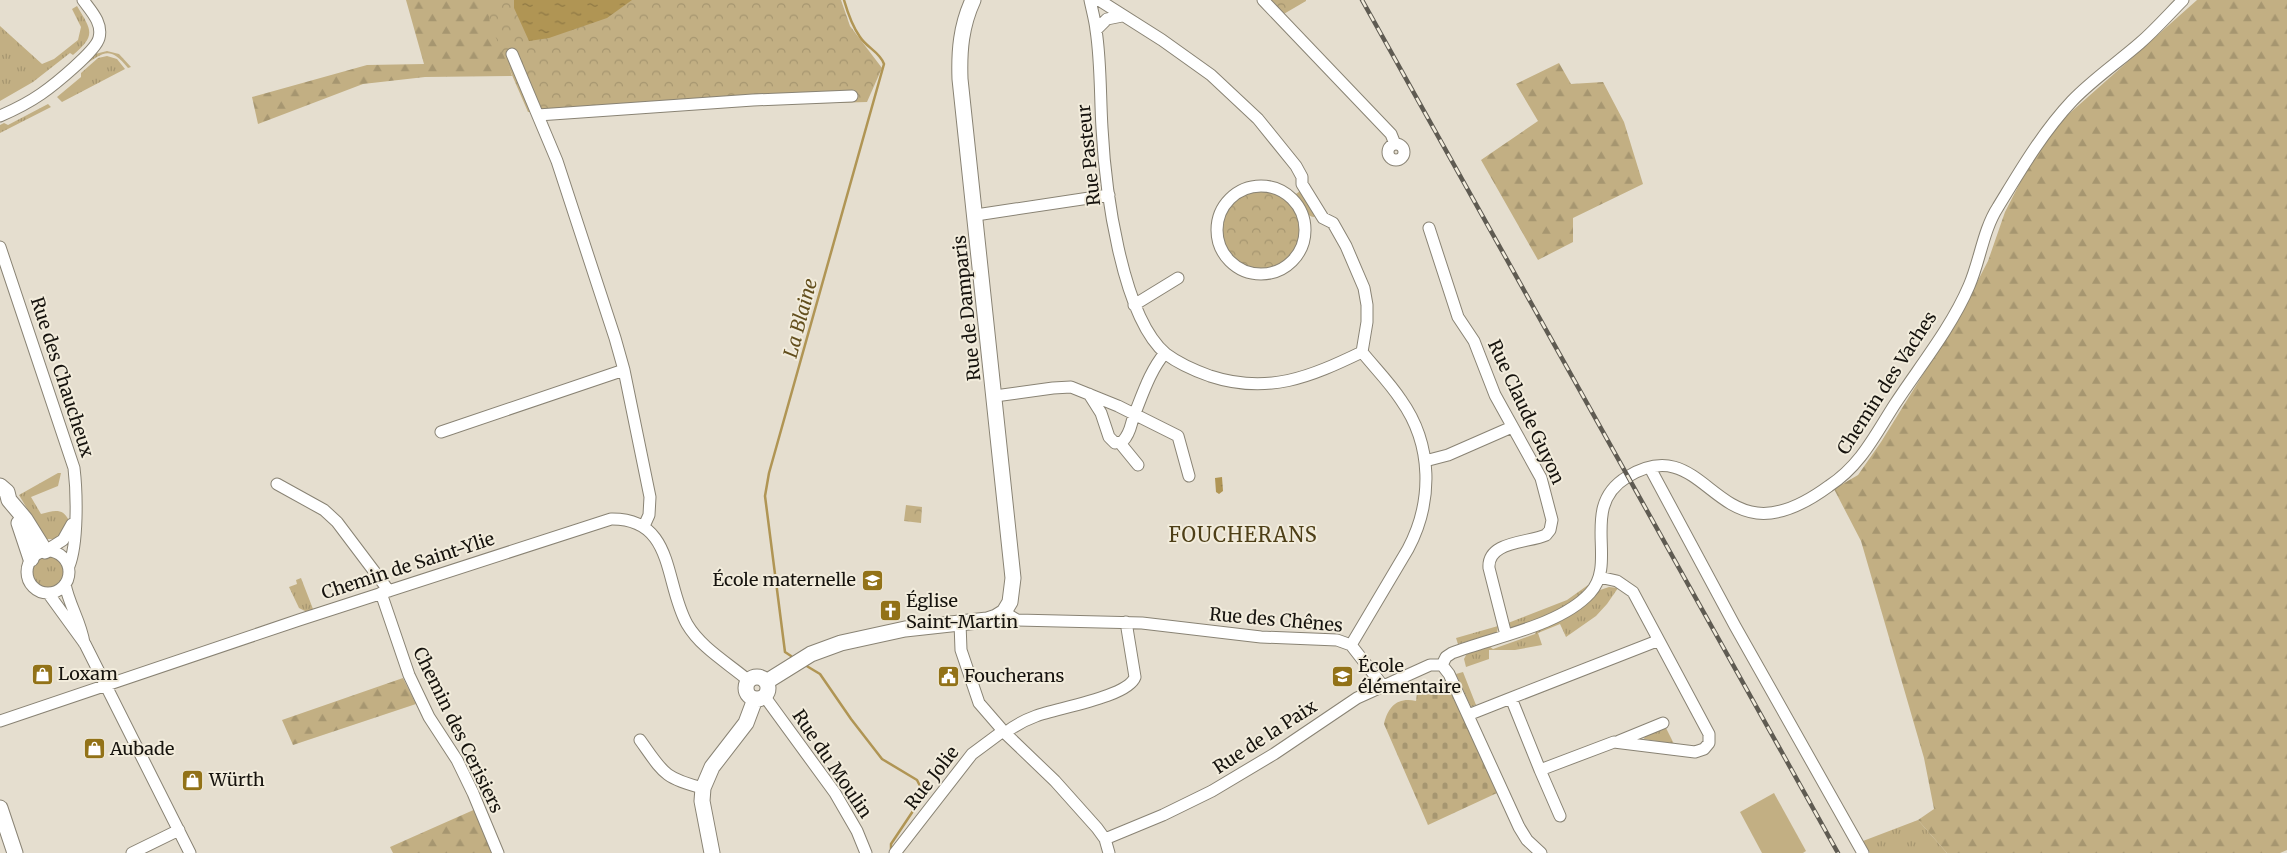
<svg xmlns="http://www.w3.org/2000/svg" width="2287" height="853" font-family="Merriweather,serif">
	<style>
		.grass { fill: url(#grass-tufts) }
		.forest { fill: url(#forest-firs) }
		.cemetery { fill: url(#cemetery-stones) }
		.park { fill: url(#park-crowns) }
		.pitch { fill: #c2af83 }
		.water { fill: url(#water-ripples) }
		.lines { fill: none; stroke-linecap: round; stroke-linejoin: round }
		.stream { stroke: #b09554; stroke-width: 2.5 }
		.minor-casing { stroke: #898374; stroke-width: 13 }
		.major-casing { stroke: #898374; stroke-width: 17 }
		.minor { stroke: #fff; stroke-width: 11 }
		.major { stroke: #fff; stroke-width: 15 }
		.rail-casing { stroke: #5f5b52; stroke-width: 4.5 }
		.rail { stroke: #f2ecdc; stroke-width: 2.5; stroke-dasharray: 8; stroke-linecap: butt }
		.labels { text-anchor: middle; stroke-width: 4; stroke-linejoin: round; paint-order: stroke }
		.street-label { font-size: 18px; fill: #16130e; stroke: #f2ecdc }
		.poi-label { font-size: 18px; fill: #16130e; stroke: #f2ecdc; text-anchor: start }
		.water-label { font-size: 19px; font-style: italic; fill: #624e1c; stroke: #f2ecdc }
		.quarter-label { font-size: 20px; letter-spacing: 1px; fill: #4e3f17; stroke: #f2ecdc }
	</style>
	<defs>
		<pattern id="grass-tufts" width="24" height="20" patternUnits="userSpaceOnUse" patternTransform="scale(1.25)"><rect width="24" height="20" fill="#c2af83"/><path d="M3 7l-1-3M5 7V3M7 7l1-3M15 17l-1-3M17 17v-4M19 17l1-3" fill="none" stroke="#a69670"/></pattern>
		<pattern id="forest-firs" width="22" height="20" patternUnits="userSpaceOnUse" patternTransform="scale(1.25)"><rect width="22" height="20" fill="#c2af83"/><path d="M5 1l3.5 6h-7zM16 11l3.5 6h-7z" fill="#a69670"/></pattern>
		<pattern id="cemetery-stones" width="16" height="16" patternUnits="userSpaceOnUse" patternTransform="scale(1.25)"><rect width="16" height="16" fill="#c2af83"/><path d="M2 7V4a2 2 0 0 1 4 0v3zM10 15v-3a2 2 0 0 1 4 0v3z" fill="#a69670"/></pattern>
		<pattern id="park-crowns" width="20" height="18" patternUnits="userSpaceOnUse" patternTransform="scale(1.25)"><rect width="20" height="18" fill="#c2af83"/><path d="M2 6a3 3 0 1 1 6 0M12 15a3 3 0 1 1 6 0" fill="none" stroke="#a69670"/></pattern>
		<pattern id="water-ripples" width="26" height="14" patternUnits="userSpaceOnUse" patternTransform="scale(1.25)"><rect width="26" height="14" fill="#b09554"/><path d="M2 4q2-2 4 0t4 0M15 11q2-2 4 0t4 0" fill="none" stroke="#8e7844"/></pattern>
	</defs>
	<rect width="100%" height="100%" fill="#e5decf"/>
	<!-- grass -->
	<path class="grass" d="M77 6C92 31 96 35 73 55L70 53 33 82 0 101V26L42 64 54 59 78 40 81 27 72 9Z
		M107 51 119 54 131 67 128 68C108 44 104 54 82 66L95 54Z
		M107 56 117 59 125 69 62 102 57 97 81 77V73L98 58Z
		M48 104 51 107 0 133V125L4 123 8 125Z
		M1300 191 1316 215 1314 217C1305 216 1297 203 1296 194Z
		M58 473H61L58 486 31 497 41 514C53 511 63 507 69 521L66 528 56 539H45L19 495Z
		M32 572a16 16 0 1 1 32 0a16 16 0 1 1-32 0Z
		M301 578 313 609 367 592 307 612 299 608 289 587 297 584 296 580Z
		M1588 585 1590 587C1569 609 1540 618 1512 629L1508 623 1567 600Z
		M1609 587 1618 588 1607 604 1596 616 1566 637 1560 624 1538 633 1542 645 1515 650H1489V659L1466 667 1464 659 1467 653 1489 646 1493 649 1535 634 1537 629 1581 609 1600 590Z
		M1498 626 1497 633 1458 644 1456 638Z
		M1463 672 1476 705 1471 707 1456 674Z
		M1666 728 1674 744 1644 739 1645 736Z
		M1918 820 1947 853H1870L1863 841Z"/>
	<!-- forest -->
	<path class="forest" d="M406 0H494L503 49 512 76 425 77 363 84 258 124 252 97 367 65 424 64Z
		M2197 0H2287V850L2280 853H1947L1918 820 1934 809 1924 758 1861 541 1834 489 1858 475 1881 442 1961 313 1988 261 2005 212 2028 167 2062 120Z
		M1559 63 1571 84 1603 82 1624 122 1643 184 1573 218V242L1538 260 1481 160 1538 121 1516 84Z
		M403 678 416 704 293 745 282 720Z
		M478 808 495 853H393L390 847Z"/>
	<!-- cemetery -->
	<path class="cemetery" d="M1446 680 1497 793 1428 825 1384 724C1388 707 1397 697 1416 701L1417 693Z"/>
	<!-- park -->
	<path class="park" d="M487 0H841L850 26 882 68 867 102 528 112 490 24Z
		M1268 0H1306V1L1282 15Z
		M1220 231a41 41 0 1 1 82 0a41 41 0 1 1-82 0Z
		M906 505 922 507 921 523 904 521Z"/>
	<!-- pitch -->
	<path class="pitch" d="M1774 793 1806 851 1803 853H1762L1740 812Z"/>
	<!-- water -->
	<path class="water" d="M514 0H632L607 18 549 38 529 41 514 8Z
		M1222 477 1223 491 1219 494 1216 492 1215 478Z"/>
	<g class="lines">
		<!-- stream -->
		<path class="stream" d="M791 656 785 652 765 496 769 473 884 64C880 52 867 48 860 37 852 26 848 14 844 0
			M805 665 820 674 851 719 882 759 917 780 922 790 921 799 891 844V849"/>
		<defs>
			<path id="minor" d="M1090 0C1092 10 1095 20 1096 30 1101 62 1100 96 1102 128 1105 186 1121 316 1166 354 1178 363 1196 371 1210 376 1268 395 1310 377 1362 352
				M1263 0 1391 134 1395 144
				M1096 30 1107 19 1122 16
				M512 54 557 161 615 338 624 370 650 497 649 515 644 526
				M538 115 753 100 852 96
				M0 116C14 110 28 103 41 94 54 85 96 51 99 38 103 23 91 11 83 0
				M1388 152a8 8 0 1 1 16 0a8 8 0 1 1-16 0Z
				M1217 230a44 44 0 1 1 88 0a44 44 0 1 1-88 0Z
				M976 215 1109 195
				M1429 228 1458 317 1474 341 1495 395 1541 478 1552 520 1550 530 1546 535C1528 543 1487 541 1489 568L1506 635
				M0 247 74 468C77 493 78 543 69 566
				M1134 305 1178 278
				M1089 394 1101 413 1109 437 1115 443 1123 441C1132 431 1130 424 1135 413 1143 393 1151 369 1165 353
				M995 396 1053 388 1071 387 1118 406 1178 436 1189 476
				M441 432 624 370
				M1120 443 1138 465
				M1425 461 1448 455 1512 427
				M1650 468 1735 626 1863 853
				M277 484 324 510 337 522 389 591
				M47 550 63 540 72 524
				M27 572a21 21 0 1 1 42 0a21 21 0 1 1-42 0Z
				M1599 577 1617 581 1633 592 1709 734V743L1704 749 1695 752 1614 742 1540 770 1511 698 1657 641
				M65 584C69 605 81 622 84 643
				M48 593 85 644 190 853
				M381 593 409 675 429 717 457 760 473 793 498 853
				M1004 612 1017 620 1142 623 1261 637 1337 640 1351 645 1408 549C1433 502 1433 445 1401 400 1390 383 1375 368 1362 352L1367 322V305L1364 288 1346 246 1333 223 1323 218 1302 184V177L1296 166 1258 119 1211 75 1162 40 1099 0
				M960 623 961 650 979 703 1005 733 1055 781 1097 828 1105 839 1109 853
				M1351 645 1383 686
				M1442 665 1446 657 1452 653C1493 637 1560 626 1590 593 1619 562 1578 507 1627 477 1689 439 1707 507 1757 513 1782 516 1810 500 1829 486 1861 465 1875 435 1895 404 1920 366 1951 328 1969 286 1980 261 1983 230 1998 207 2020 171 2042 133 2072 101 2092 80 2117 63 2140 43 2155 30 2169 14 2183 0
				M1442 665 1449 674 1519 827 1527 840 1541 853
				M765 697 835 793 857 831 866 853
				M1468 715 1511 698
				M0 721 299 620 611 519C675 518 664 583 687 624 701 648 728 663 749 681
				M1005 733C1014 726 1025 720 1036 716 1057 708 1128 697 1135 677L1126 622
				M640 740C663 772 663 778 703 788
				M1619 741 1663 723
				M1540 770 1560 816
				M1105 839 1163 815 1212 791 1274 754 1357 698 1430 665H1442
				M132 853 179 830
				M895 853 972 754 1003 731"/>
			<path id="major" d="M0 486 7 492 9 500 25 519 45 551
				M19 523 31 559
				M746 688a11 11 0 1 1 22 0a11 11 0 1 1-22 0Z
				M766 682 811 654 841 643 905 629 987 620 996 617 1004 612 1010 602 1013 578 960 79C959 51 961 26 973 0
				M0 808 15 853
				M712 853 702 801 703 788 712 767 746 723 755 699"/>
		</defs>
		<!-- minor casing -->
		<use href="#minor" class="minor-casing"/>
		<!-- major casing -->
		<use href="#major" class="major-casing"/>
		<!-- minor -->
		<use href="#minor" class="minor"/>
		<!-- major -->
		<use href="#major" class="major"/>
		<defs>
			<path id="rail" d="M1362 0 1838 853"/>
		</defs>
		<!-- rail casing -->
		<use href="#rail" class="rail-casing"/>
		<!-- rail -->
		<use href="#rail" class="rail"/>
	</g>
	<!-- icons -->
	<defs>
		<symbol id="school-square" viewBox="-11 -11 22 22"><rect x="-9" y="-9" width="18" height="18" rx="4" fill="#927218" stroke="#f2ecdc"/><path d="M0-5L7-2L0 1L-7-2ZM-4 1L0 2.5L4 1V4Q0 6-4 4Z" fill="#fff"/></symbol>
		<symbol id="church-square" viewBox="-11 -11 22 22"><rect x="-9" y="-9" width="18" height="18" rx="4" fill="#927218" stroke="#f2ecdc"/><path d="M-1.2-6h2.4v3.5h3.3v2.4h-3.3V6h-2.4V-.1h-3.3v-2.4h3.3Z" fill="#fff"/></symbol>
		<symbol id="shop-square" viewBox="-11 -11 22 22"><rect x="-9" y="-9" width="18" height="18" rx="4" fill="#927218" stroke="#f2ecdc"/><path d="M-5-2.5h2.3a2.7 3.5 0 0 1 5.4 0H5L5.5 6h-11ZM-1.5-2.5h3a1.5 2.3 0 0 0-3 0Z" fill="#fff"/></symbol>
		<symbol id="civic-square" viewBox="-11 -11 22 22"><rect x="-9" y="-9" width="18" height="18" rx="4" fill="#927218" stroke="#f2ecdc"/><path d="M-.6-6.5H3V-4.5H.6V-3L4-1V1h2V6H-6V1h2V-1L-.6-3ZM-1.2 2.5V6h2.4V2.5Z" fill="#fff"/></symbol>
	</defs>
	<g fill-rule="evenodd">
		<use href="#school-square" x="860" y="568" width="25" height="25"/>
		<use href="#church-square" x="878" y="598" width="25" height="25"/>
		<use href="#shop-square" x="30" y="662" width="25" height="25"/>
		<use href="#civic-square" x="936" y="664" width="25" height="25"/>
		<use href="#school-square" x="1330" y="664" width="25" height="25"/>
		<use href="#shop-square" x="82" y="736" width="25" height="25"/>
		<use href="#shop-square" x="180" y="768" width="25" height="25"/>
	</g>
	<g class="labels">
		<!-- street labels -->
		<g class="street-label">
			<text transform="translate(1089 155) rotate(-96)" y="6">Rue Pasteur</text>
			<text transform="translate(967 308) rotate(-96)" y="6">Rue de Damparis</text>
			<text transform="translate(62 377) rotate(72)" y="6">Rue des Chaucheux</text>
			<text transform="translate(1887 383) rotate(-57)" y="6">Chemin des Vaches</text>
			<text transform="translate(1526 412) rotate(65)" y="6">Rue Claude Guyon</text>
			<text transform="translate(408 566) rotate(-18)" y="6">Chemin de Saint-Ylie</text>
			<text transform="translate(1276 620) rotate(5)" y="6">Rue des Chênes</text>
			<text transform="translate(458 730) rotate(64)" y="6">Chemin des Cerisiers</text>
			<text transform="translate(1265 737) rotate(-33)" y="6">Rue de la Paix</text>
			<text transform="translate(832 764) rotate(56)" y="6">Rue du Moulin</text>
			<text transform="translate(932 778) rotate(-52)" y="6">Rue Jolie</text>
		</g>
		<!-- poi labels -->
		<g class="poi-label">
			<text x="856" y="586" text-anchor="end">École maternelle</text>
			<text x="906" y="607">Église<tspan x="906" dy="21">Saint-Martin</tspan></text>
			<text x="1358" y="672">École<tspan x="1358" dy="21">élémentaire</tspan></text>
			<text x="58" y="680">Loxam</text>
			<text x="964" y="682">Foucherans</text>
			<text x="110" y="755">Aubade</text>
			<text x="209" y="786">Würth</text>
		</g>
		<!-- water labels -->
		<g class="water-label">
			<text transform="translate(800 318) rotate(-75)" y="7">La Blaine</text>
		</g>
		<!-- quarter labels -->
		<g class="quarter-label">
			<text x="1243" y="542">FOUCHERANS</text>
		</g>
	</g>
</svg>
